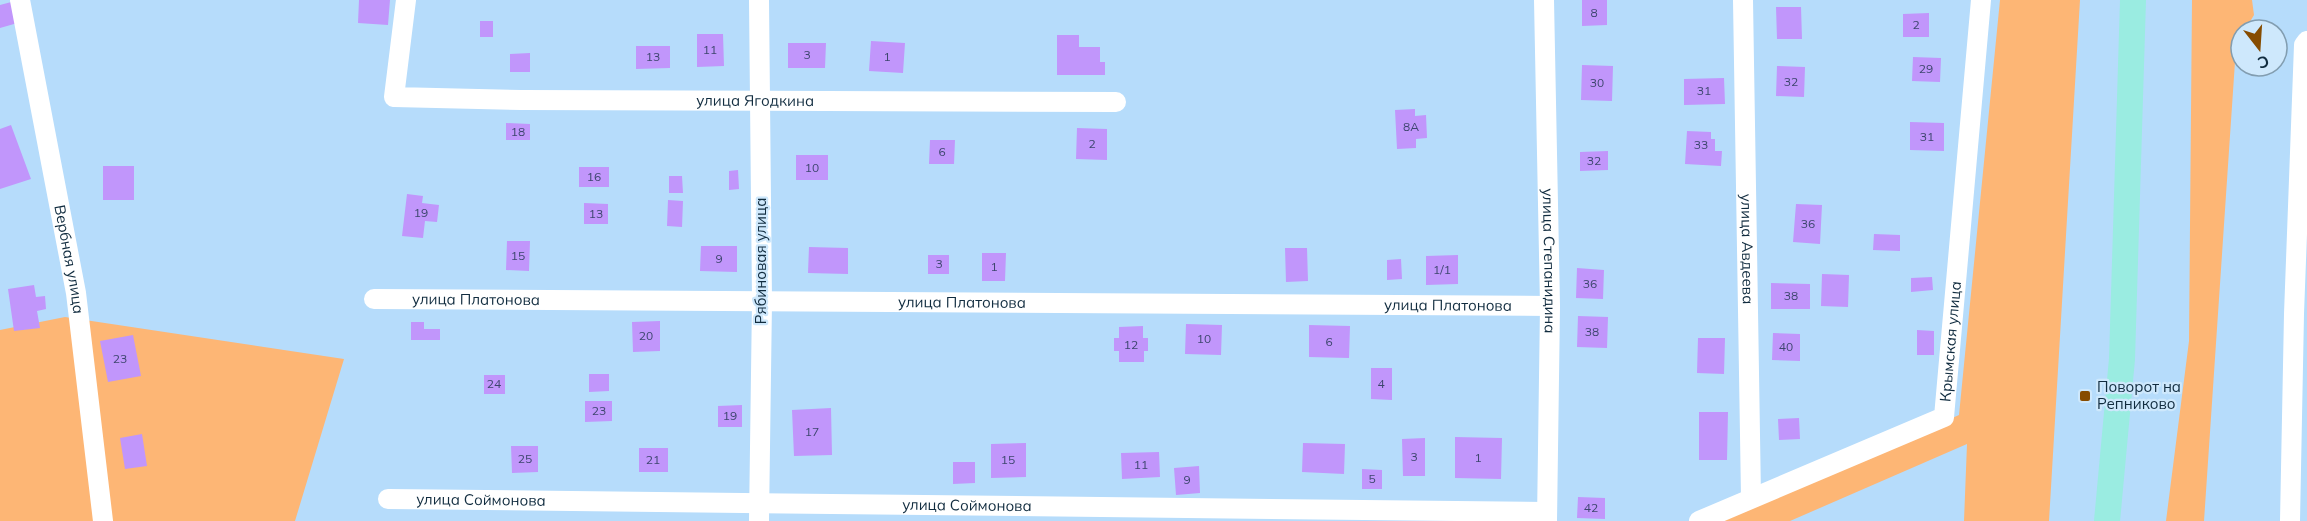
<svg xmlns="http://www.w3.org/2000/svg" width="2307" height="521" font-family="Mulish,sans-serif">
	<style>
		.green { fill: #fdb675 }
		.building { fill: #c196fb }
		.lines { fill: none; stroke-linecap: round; stroke-linejoin: round }
		.minor { stroke: #fff; stroke-width: 20 }
		.major { stroke: #9aece1; stroke-width: 26 }
		.poi-dot { fill: #864c01; stroke: #cee8fc; stroke-width: 2 }
		.labels { text-anchor: middle; stroke-width: 4.5; stroke-linejoin: round; paint-order: stroke }
		.number-label { font-size: 12px; fill: #3d466e }
		.street-label { font-size: 15px; fill: #112c3f; stroke: #cee8fc }
		.poi-label { font-size: 15px; fill: #112c3f; stroke: #cee8fc; text-anchor: start }
	</style>
	<rect width="100%" height="100%" fill="#b6dcfb"/>
	<!-- green -->
	<path class="green" d="M2000 0H2080L2049 521H1964L1967 444 1790 521H1722L1959 415Z
		M2192 0H2252L2254 15 2245 30H2241V37L2236 47 2204 521H2166L2189 341Z
		M65 317 344 359 295 521H0V330Z"/>
	<!-- building -->
	<path class="building" d="M359 0H390L388 25 358 23Z
		M1582 0H1607V25L1582 26Z
		M15 1 21 22 0 28V5Z
		M1776 7H1801L1802 39H1777Z
		M1929 13V37H1903V14Z
		M480 21H493V37H480Z
		M697 34H723L724 66 697 67Z
		M1057 35H1079V47H1100V62H1105V75H1057Z
		M871 41 905 43 903 73 869 71Z
		M788 43H826L825 68H788Z
		M636 46H670V68L636 69Z
		M530 53V72H510V54Z
		M1913 57 1941 58 1940 82 1912 81Z
		M1582 65 1613 66 1612 101 1581 100Z
		M1777 66 1805 67 1804 97 1776 96Z
		M1724 78 1725 104 1684 105V79Z
		M1415 109V116L1426 115 1427 138 1416 139V148L1397 149 1395 110Z
		M1910 122 1944 123V151L1910 150Z
		M506 123 530 124V140H506Z
		M11 125 31 179 0 189V129Z
		M1077 128 1107 129V160L1076 159Z
		M1687 131 1711 132V139H1715V151H1722L1721 166 1685 164Z
		M930 140H955L954 164H929Z
		M1608 151V170L1580 171V152Z
		M796 155H828V180H796Z
		M103 166H134V200H103Z
		M579 167H609V187H579Z
		M738 170 739 189 729 190V171Z
		M669 176H682L683 193H669Z
		M407 194 423 196 422 203 439 205 437 222 425 221 423 238 402 236Z
		M668 200 683 201 682 227 667 226Z
		M584 203 608 204V224H584Z
		M1796 204 1822 205 1820 244 1793 242Z
		M1874 234 1900 235V251L1873 250Z
		M507 241H530L529 271 506 270Z
		M701 246H737V272L700 271Z
		M809 247 848 248V274L808 273Z
		M1285 248H1307L1308 281 1286 282Z
		M982 253H1006L1005 281H982Z
		M928 255H949V274H928Z
		M1458 255V284L1426 285V256Z
		M1401 259 1402 279 1387 280V260Z
		M1577 268 1604 270 1603 299 1576 298Z
		M1822 274 1849 275 1848 307 1821 306Z
		M1932 277 1933 290 1911 292V278Z
		M1771 283 1810 284V309H1771Z
		M34 285 36 297 45 296 46 309 37 311 40 328 14 331 8 289Z
		M1578 316 1608 317 1607 348 1577 347Z
		M660 321V351L633 352 632 322Z
		M411 322H424V329H440V340H411Z
		M1186 324 1222 325 1221 355 1185 354Z
		M1309 325 1350 326 1349 358 1309 357Z
		M1143 326V338H1148V351H1144V362H1119V351H1114V338H1119V327Z
		M1917 330 1934 331V355H1917Z
		M1773 333 1800 334V361L1772 360Z
		M133 335 141 376 108 382 100 341Z
		M1698 338H1725L1724 374 1697 373Z
		M1371 368H1392V400L1371 399Z
		M589 374H609V391L589 392Z
		M484 375H505V394H484Z
		M585 401H612V421L585 422Z
		M742 405V427H718V406Z
		M831 408 832 455 794 456 792 410Z
		M1699 412H1728L1727 460H1699Z
		M1799 418 1800 439 1779 440 1778 419Z
		M142 434 147 466 125 469 120 438Z
		M1455 437 1502 438 1501 479 1455 478Z
		M1425 438V476H1403L1402 439Z
		M1026 443V477L991 478V444Z
		M1303 443 1345 444 1344 474 1302 472Z
		M511 446H538V472L512 473Z
		M639 448H668V472H639Z
		M1159 452 1160 477 1122 479 1121 453Z
		M953 462H975V483L953 484Z
		M1199 466 1200 493 1176 495 1174 468Z
		M1362 469 1382 470V489H1362Z
		M1578 497 1605 498V519L1577 518Z"/>
	<g class="lines">
		<!-- minor -->
		<g class="minor">
			<path id="s1" d="M20 0 76 293 103 521"/>
			<path id="s2" d="M406 0 394 97 521 100 1116 102"/>
			<path id="s3" d="M1544 0 1550 306 1547 521"/>
			<path id="s4" d="M1743 0 1751 497"/>
			<path id="s5" d="M374 299 1550 306"/>
			<path id="s6" d="M388 499 1547 512"/>
			<path d="M759 521 762 301 759 0"/>
			<path id="s7" d="M1699 521 1944 417 1981 0"/>
			<path d="M2290 521 2294 314 2304 45 2307 41"/>
		</g>
		<!-- major -->
		<path class="major" d="M2107 521 2122 359 2133 0"/>
	</g>
	<!-- markers -->
	<rect class="poi-dot" x="2079" y="390" width="12" height="12" rx="3"/>
	<g class="labels">
		<!-- number labels -->
		<g class="number-label">
			<text x="1594" y="17">8</text>
			<text x="1916" y="29">2</text>
			<text x="710" y="54">11</text>
			<text x="807" y="59">3</text>
			<text x="653" y="61">13</text>
			<text x="887" y="61">1</text>
			<text x="1926" y="73">29</text>
			<text x="1791" y="86">32</text>
			<text x="1597" y="87">30</text>
			<text x="1704" y="95">31</text>
			<text x="1411" y="131">8А</text>
			<text x="518" y="136">18</text>
			<text x="1927" y="141">31</text>
			<text x="1092" y="148">2</text>
			<text x="1701" y="149">33</text>
			<text x="942" y="156">6</text>
			<text x="1594" y="165">32</text>
			<text x="812" y="172">10</text>
			<text x="594" y="181">16</text>
			<text x="421" y="217">19</text>
			<text x="596" y="218">13</text>
			<text x="1808" y="228">36</text>
			<text x="518" y="260">15</text>
			<text x="719" y="263">9</text>
			<text x="939" y="268">3</text>
			<text x="994" y="271">1</text>
			<text x="1442" y="274">1/1</text>
			<text x="1590" y="288">36</text>
			<text x="1791" y="300">38</text>
			<text x="1592" y="336">38</text>
			<text x="646" y="340">20</text>
			<text x="1204" y="343">10</text>
			<text x="1329" y="346">6</text>
			<text x="1131" y="349">12</text>
			<text x="1786" y="351">40</text>
			<text x="120" y="363">23</text>
			<text x="494" y="388">24</text>
			<text x="1381" y="388">4</text>
			<text x="599" y="415">23</text>
			<text x="730" y="420">19</text>
			<text x="812" y="436">17</text>
			<text x="1414" y="461">3</text>
			<text x="1478" y="462">1</text>
			<text x="525" y="463">25</text>
			<text x="653" y="464">21</text>
			<text x="1008" y="464">15</text>
			<text x="1141" y="469">11</text>
			<text x="1372" y="483">5</text>
			<text x="1187" y="484">9</text>
			<text x="1591" y="512">42</text>
		</g>
		<!-- street labels -->
		<g class="street-label">
			<text dy="5" stroke="none"><textPath href="#s2" startOffset="459">улица Ягодкина</textPath></text>
			<text dy="5" stroke="none"><textPath href="#s4" startOffset="249">улица Авдеева</textPath></text>
			<text dy="5" stroke="none"><textPath href="#s1" startOffset="264">Вербная улица</textPath></text>
			<text dy="5" stroke="none"><textPath href="#s3" startOffset="261">улица Степанидина</textPath></text>
			<text transform="translate(761 261) rotate(-90)" y="5">Рябиновая улица</text>
			<text dy="5" stroke="none"><textPath href="#s5" startOffset="102">улица Платонова</textPath></text>
			<text dy="5" stroke="none"><textPath href="#s5" startOffset="588">улица Платонова</textPath></text>
			<text dy="5" stroke="none"><textPath href="#s5" startOffset="1074">улица Платонова</textPath></text>
			<text dy="5" stroke="none"><textPath href="#s7" startOffset="342">Крымская улица</textPath></text>
			<text dy="5" stroke="none"><textPath href="#s6" startOffset="93">улица Соймонова</textPath></text>
			<text dy="5" stroke="none"><textPath href="#s6" startOffset="579">улица Соймонова</textPath></text>
		</g>
		<!-- poi labels -->
		<g class="poi-label">
			<text x="2097" y="392">Поворот на<tspan x="2097" dy="17">Репниково</tspan></text>
		</g>
	</g>
	<!-- north arrow -->
	<g transform="translate(2259 48) rotate(163)"><circle r="28" fill="#cee8fc" stroke="#829db0" stroke-width="1.5"/>
	<path d="M0-4.5L10 22L0 15L-10 22Z" fill="#864c01"/>
	<text y="-9" font-size="16" font-weight="bold" text-anchor="middle" fill="#112c3f">С</text>
	</g>
</svg>
